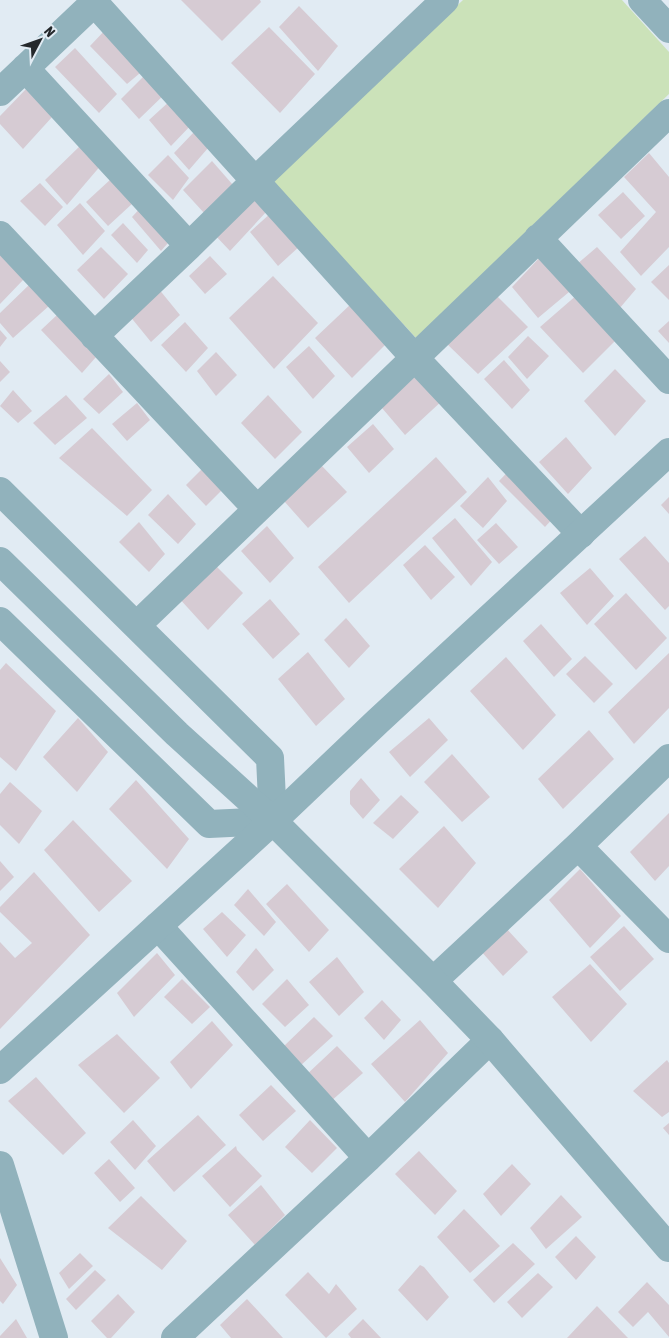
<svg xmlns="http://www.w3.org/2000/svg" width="669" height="1338" font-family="'Asap Condensed',sans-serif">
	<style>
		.green { fill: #cbe2b9 }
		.building { fill: #d6cbd3 }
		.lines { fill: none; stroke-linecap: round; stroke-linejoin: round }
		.minor { stroke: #91b2bc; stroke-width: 28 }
		.tertiary { stroke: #91b2bc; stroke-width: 28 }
	</style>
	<rect width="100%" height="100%" fill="#e1ebf3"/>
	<!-- green -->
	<path class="green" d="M463 0H622L669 52V94L416 338 271 180Z"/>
	<!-- building -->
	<path class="building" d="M181 0H260L261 2 222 41Z
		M299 6 338 46 318 71 279 27Z
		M269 27 315 74 280 113 231 63Z
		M107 28 146 68 127 84 90 46Z
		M75 48 117 94 99 113 55 67Z
		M148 72 167 92 139 119 121 99Z
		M27 88 53 116 23 149 0 124V116Z
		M172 99 193 123 171 146 149 120Z
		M194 132 208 148 189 170 174 153Z
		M82 144 102 164 67 205 45 180Z
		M649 153 669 177V247L641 276 620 252 656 212 624 177Z
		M168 155 189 178 173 200 148 175Z
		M212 161 233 185 205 214 183 190Z
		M111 179 133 203 108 226 86 202Z
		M40 183 63 207 45 226 20 201Z
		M623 192 645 216 621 239 598 215Z
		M251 195 267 211 230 251 213 233Z
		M80 203 105 231 83 255 57 225Z
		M144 204 174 236 161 251 132 217Z
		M272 212 301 245 278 266 250 232Z
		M123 223 148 250 137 263 111 235Z
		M101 247 128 274 104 299 77 270Z
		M597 247 636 289 619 309 576 265Z
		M0 248 24 279 0 304Z
		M543 254 575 287 538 318 512 287Z
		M210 256 227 274 205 294 189 276Z
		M669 265V300L651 282Z
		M273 276 318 323 274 369 229 318Z
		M30 284 50 305 13 338 0 323V313Z
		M158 288 180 315 151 342 129 315Z
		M578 294 618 338 583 373 540 327Z
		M497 296 528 327 478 374 447 344Z
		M352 303 389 341 352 378 315 338Z
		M57 315 96 357 82 373 41 330Z
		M669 321V343L658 331Z
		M185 322 208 348 186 372 161 345Z
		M0 330 7 338 0 347Z
		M528 336 549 356 527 379 508 357Z
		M309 346 335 376 313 399 286 367Z
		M216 352 237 375 216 396 197 371Z
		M504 360 530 390 512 409 484 379Z
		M0 361 10 372 0 382Z
		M615 369 646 401 615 436 584 401Z
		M419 372 444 399 405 435 382 408Z
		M109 374 123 392 99 414 83 399Z
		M13 390 32 411 18 423 0 406Z
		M66 395 87 418 55 445 33 423Z
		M268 395 302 432 275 459 241 423Z
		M137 403 150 420 127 441 112 424Z
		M373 424 394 449 369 473 347 447Z
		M92 428 152 490 127 516 59 458Z
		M566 437 592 468 568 494 539 462Z
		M436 457 467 492 349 603 318 567Z
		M522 457 565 505 545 527 499 481Z
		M208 463 226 486 206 506 186 485Z
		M321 465 347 492 308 528 284 501Z
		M488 477 507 501 483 528 460 506Z
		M168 494 196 524 178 544 148 515Z
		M669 497V514L661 505Z
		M455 518 492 562 471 586 432 538Z
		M139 522 165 554 149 572 119 542Z
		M496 523 518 547 499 564 477 540Z
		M267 526 294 558 270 583 241 551Z
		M645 536 669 563V606L665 610 619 559Z
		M425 545 455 577 431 600 403 565Z
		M213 563 243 593 208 630 178 597Z
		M590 568 614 596 587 625 560 593Z
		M626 593 667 638 636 670 594 624Z
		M270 599 300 634 273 659 242 624Z
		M346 618 370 646 349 668 324 640Z
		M541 624 572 659 554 677 523 641Z
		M308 652 345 699 316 726 278 679Z
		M669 653V708L634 744 608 712Z
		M585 656 613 684 594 703 566 674Z
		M506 657 556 715 523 750 470 691Z
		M6 663 56 711 16 771 0 757V670Z
		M78 718 108 752 77 792 43 757Z
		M429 718 448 740 410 777 389 752Z
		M589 730 614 759 563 809 538 779Z
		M452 754 490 797 462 822 424 782Z
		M361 778 380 800 363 819 350 804V791Z
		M136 780 189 839 167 869 109 809Z
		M10 782 42 811 19 844 0 825V794Z
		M401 795 419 812 393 839 373 823Z
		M669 813V866L655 881 630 852Z
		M73 820 132 881 99 912 44 850Z
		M444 826 476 863 438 908 399 869Z
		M0 861 14 877 0 891Z
		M580 869 621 916 590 948 549 900Z
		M34 872 90 935 0 1029V942L15 958 32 943 0 912V907Z
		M287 884 329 930 309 952 266 904Z
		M248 889 276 922 264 936 234 905Z
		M222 912 246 935 227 957 203 929Z
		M624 926 654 959 620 991 590 957Z
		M505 927 528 952 503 976 480 950Z
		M256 948 274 970 253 991 236 972Z
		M157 953 175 975 134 1017 117 993Z
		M337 957 364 992 339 1016 309 982Z
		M590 964 627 1004 591 1042 552 997Z
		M182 979 210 1007 192 1024 164 997Z
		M287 979 309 1005 285 1027 262 1004Z
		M382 1000 401 1020 384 1040 364 1018Z
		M314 1017 333 1036 300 1066 284 1046Z
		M420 1020 448 1053 405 1102 371 1064Z
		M212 1021 233 1045 191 1089 170 1062Z
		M117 1034 160 1078 124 1113 78 1065Z
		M337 1046 363 1073 330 1102 304 1077Z
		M667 1060 669 1063V1112L662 1117 633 1091Z
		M36 1077 86 1133 63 1155 8 1101Z
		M271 1085 296 1111 263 1141 239 1115Z
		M198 1115 226 1145 174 1192 147 1161Z
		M133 1120 156 1146 135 1170 110 1142Z
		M310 1120 337 1148 312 1173 285 1147Z
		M669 1123V1135L663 1128Z
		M236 1146 237 1150 262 1176 230 1207 202 1176Z
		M419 1151 457 1191 435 1215 395 1174Z
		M109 1159 135 1188 120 1202 94 1173Z
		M512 1164 531 1184 501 1216 483 1194Z
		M261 1185 285 1215 255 1245 228 1215Z
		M561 1195 582 1217 546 1249 530 1228Z
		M141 1196 187 1241 162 1270 108 1228Z
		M464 1209 500 1246 470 1273 437 1237Z
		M576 1236 596 1257 576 1280 555 1257Z
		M513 1243 535 1264 494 1303 473 1280Z
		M80 1253 93 1266 69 1289 59 1273Z
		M0 1258 17 1285 3 1304 0 1301Z
		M420 1265 424 1267 449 1297 427 1321 398 1290Z
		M95 1270 106 1280 76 1310 66 1299Z
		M308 1272 329 1294 336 1284 357 1309 326 1338 285 1295Z
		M538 1273 553 1287 522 1318 507 1302Z
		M647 1282 669 1305V1337L648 1312 633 1327 618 1312Z
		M118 1294 135 1312 111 1338H107L91 1321Z
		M247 1299 283 1338H231L220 1325Z
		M597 1306 628 1338H567Z
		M16 1319 27 1338H0V1336Z
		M363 1319 381 1338H351L348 1334Z"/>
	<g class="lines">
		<!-- minor -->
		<path class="minor" d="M92 0 414 357 581 534
			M642 0 669 29
			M25 68 189 246 255 181 445 0
			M0 92 97 0
			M0 235 257 509
			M538 238 669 380
			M94 336 189 246
			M0 491 270 758 273 821 209 824 0 621
			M137 625 669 113
			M578 846 669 939
			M158 926 368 1158
			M433 981 578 846 669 758
			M0 1165 54 1338
			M175 1338 368 1158 490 1040"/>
		<!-- tertiary -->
		<path class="tertiary" d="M0 561 177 734 273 821 433 981 490 1040 669 1248
			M0 1070 273 821 377 722 669 452"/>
	</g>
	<!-- north arrow -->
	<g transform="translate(40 40) rotate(49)" stroke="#e1ebf3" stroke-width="4" paint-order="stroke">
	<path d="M0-4L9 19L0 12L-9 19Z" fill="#24282b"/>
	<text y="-8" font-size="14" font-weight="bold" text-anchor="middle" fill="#24282b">N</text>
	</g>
</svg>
